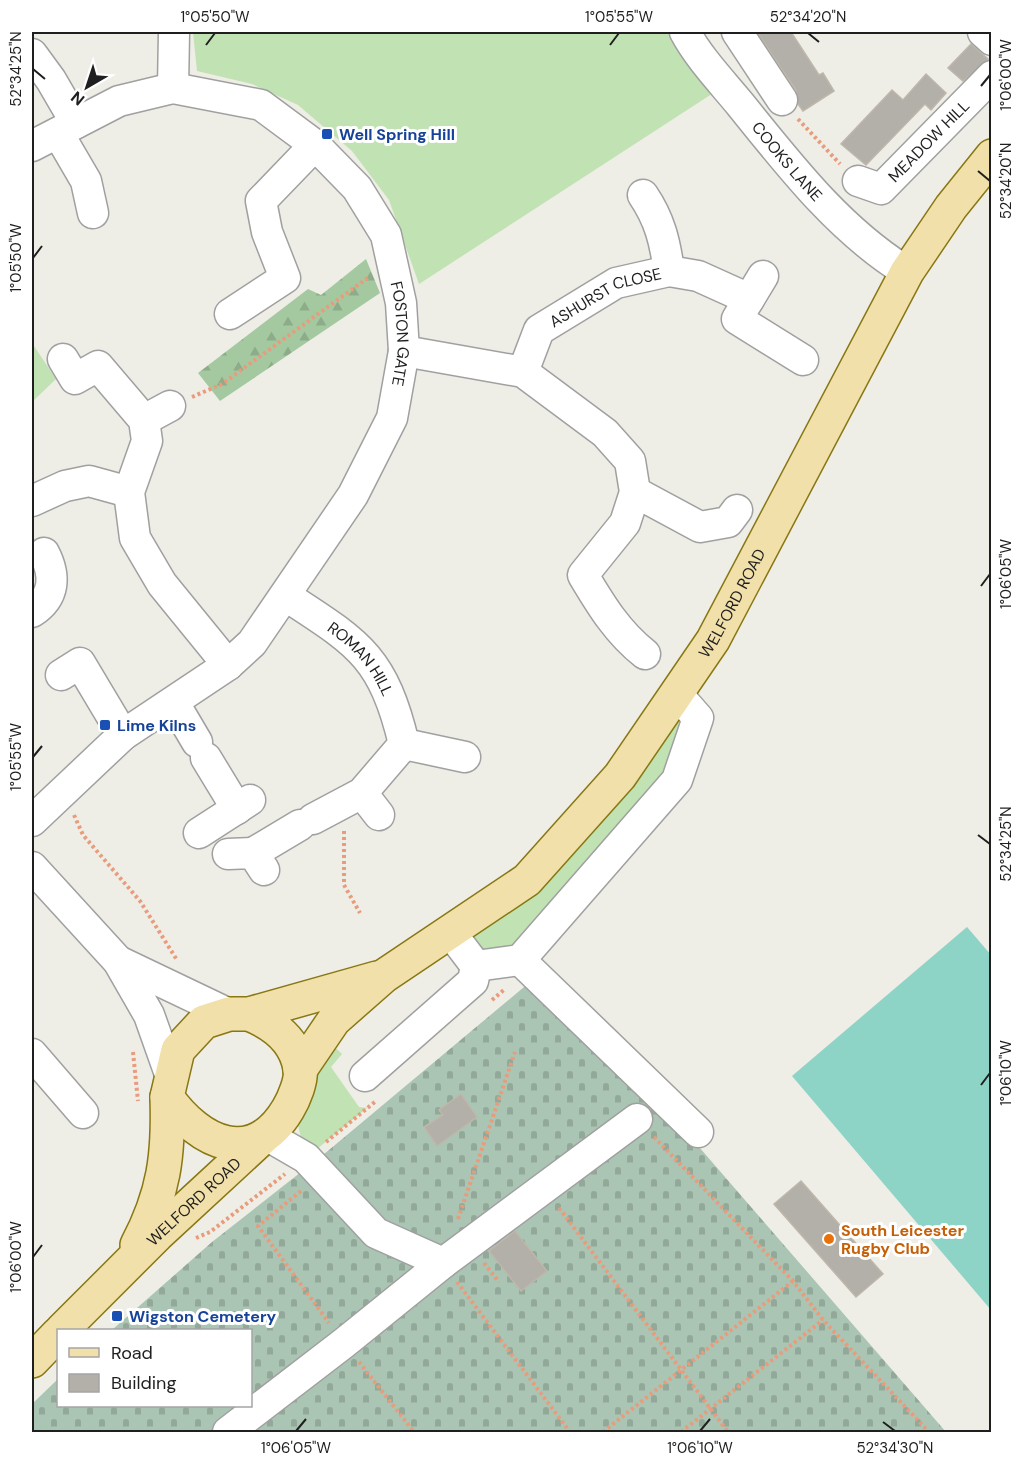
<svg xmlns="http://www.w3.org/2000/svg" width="1023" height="1464" font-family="'DM Sans',sans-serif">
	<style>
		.grass { fill: #c1e2b2 }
		.forest { fill: url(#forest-firs) }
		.cemetery { fill: url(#cemetery-stones) }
		.pitch { fill: #8dd4c6 }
		.building { fill: #b3afa9; stroke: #beb7aa; stroke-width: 1.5 }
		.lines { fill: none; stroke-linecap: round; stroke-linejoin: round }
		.minor-casing { stroke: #a0a0a0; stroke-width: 33 }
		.major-casing { stroke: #887712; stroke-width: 36 }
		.path { stroke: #e99c7c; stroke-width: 4; stroke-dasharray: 3 3; stroke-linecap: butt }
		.minor { stroke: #fff; stroke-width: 30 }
		.major { stroke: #f1e0a9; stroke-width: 33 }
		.ticks { fill: none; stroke: #1f1f1f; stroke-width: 2 }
		.transit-dot { fill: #1a4fb4; stroke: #fff; stroke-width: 2 }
		.food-dot { fill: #e8710a; stroke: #fff; stroke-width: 2 }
		.labels { text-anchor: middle; stroke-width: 6; stroke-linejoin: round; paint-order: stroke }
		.transit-label { font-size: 16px; font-weight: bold; fill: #164399; stroke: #fff; text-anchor: start }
		.street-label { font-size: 16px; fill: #1f1f1f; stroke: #fff }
		.food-label { font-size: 16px; font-weight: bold; fill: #c56008; stroke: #fff; text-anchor: start }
		.neatline { fill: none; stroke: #1f1f1f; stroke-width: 2 }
		.ticks-label { font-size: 15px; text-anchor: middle; fill: #1f1f1f }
	</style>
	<defs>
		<pattern id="forest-firs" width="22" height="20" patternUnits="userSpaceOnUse" patternTransform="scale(1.5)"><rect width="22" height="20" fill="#a4c9a0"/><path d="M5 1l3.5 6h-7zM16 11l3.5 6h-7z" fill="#8dac89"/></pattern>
		<pattern id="cemetery-stones" width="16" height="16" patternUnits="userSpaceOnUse" patternTransform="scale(1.5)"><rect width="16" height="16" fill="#aac5b3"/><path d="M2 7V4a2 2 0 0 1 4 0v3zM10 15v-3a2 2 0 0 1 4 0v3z" fill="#92a99a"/></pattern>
	</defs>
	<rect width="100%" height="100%" fill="#eeede6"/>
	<!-- grass -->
	<path class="grass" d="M193 32H668L671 41 721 88 419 284 389 200 352 151 298 105 252 84 197 71Z
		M32 343 56 379 32 402Z
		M677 694 698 718 677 780 551 928 476 966 451 933 527 880Z
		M323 1036 342 1054 331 1067 359 1107 367 1108 306 1158 292 1101Z"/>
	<!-- forest -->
	<path class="forest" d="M366 259 380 293 220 401 198 373 308 289 321 295Z"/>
	<!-- cemetery -->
	<path class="cemetery" d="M530 982 699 1147 946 1432H32V1404L58 1379V1406H250V1330H112L212 1242 329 1150Z"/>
	<!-- pitch -->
	<path class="pitch" d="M967 927 991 955V1310L792 1076Z"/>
	<!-- building -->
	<path class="building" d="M757 32H791L819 75 823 73 834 91 803 111 798 104 796 90Z
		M971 44 988 59 963 81 948 68Z
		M926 74 946 93 931 110 925 104 866 165 841 144 892 90 903 100Z
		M461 1094 477 1117 437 1146 424 1127 443 1115 439 1110Z
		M801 1181 883 1274 856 1297 774 1204Z
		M515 1231 547 1271 521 1291 489 1251Z"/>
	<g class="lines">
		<defs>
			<g id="minor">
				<path id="s1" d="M685 32C699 58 722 82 740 104 790 166 839 230 907 272"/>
				<path d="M737 32 782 100"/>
				<path d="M983 32 992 40"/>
				<path d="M32 54 51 80 76 123"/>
				<path d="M173 88 174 32"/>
				<path d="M58 133 86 181 93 213"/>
				<path id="s2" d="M32 146 119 101 173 88 261 105 315 145 357 188 386 235 401 303 404 351 392 418 353 495 252 643 228 665 123 735 32 821"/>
				<path id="s3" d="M858 181 881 189 992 76"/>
				<path d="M643 195C660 220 665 242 669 271"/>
				<path d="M763 276 737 319 803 360"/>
				<path d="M230 314 285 278 267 232 261 201 315 145"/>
				<path d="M404 351 523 372 605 433 630 461 635 492 625 523 583 575C601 605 617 632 645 654"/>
				<path d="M63 359 75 379 98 366 144 420 147 441 129 492 135 538 162 584 228 665"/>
				<path id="s4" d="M523 372 539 330 616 283 669 271 698 276 749 299"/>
				<path d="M144 420 170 406"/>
				<path d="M635 492 700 527 728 522 737 510"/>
				<path d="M32 501 65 486 89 481 129 492"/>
				<path id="s5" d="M286 596C358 643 383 656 404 744L362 793 313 819"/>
				<path d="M32 612C55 597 56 576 44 553"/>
				<path d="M61 675 80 663 123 735"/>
				<path d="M174 703 197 742"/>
				<path d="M404 744 465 757"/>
				<path d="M206 758 237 809"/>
				<path d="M362 793 379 815"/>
				<path d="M199 833 250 800"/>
				<path d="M253 853 300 825"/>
				<path d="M228 854 253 853 264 870"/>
				<path d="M32 867 118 961 149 1015 171 1077"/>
				<path d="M451 933 476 966 520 960 677 780 698 718 677 694"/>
				<path d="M520 960 698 1132"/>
				<path d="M118 961 229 1014"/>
				<path d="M32 1054 83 1113"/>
				<path d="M365 1076 473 981 476 966"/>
				<path d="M268 1136 306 1158 376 1233 443 1263"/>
				<path d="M228 1432 344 1343 443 1263 637 1119"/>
			</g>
			<g id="major">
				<path d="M249 1014C274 1024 296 1041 300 1069 302 1080 294 1099 288 1109 253 1168 200 1144 167 1097L178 1050 204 1022 229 1014H249L377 978"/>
				<path id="s6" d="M300 1070 334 1020 384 976 527 880 620 776 713 640 907 272 951 207 992 156"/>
				<path d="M137 1245C164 1194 169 1155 167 1097"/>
				<path id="s7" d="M62 1330 157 1235 262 1138"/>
				<path d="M32 1361 58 1334"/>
			</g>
		</defs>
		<!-- minor casing -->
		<use href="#minor" class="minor-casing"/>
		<!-- major casing -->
		<use href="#major" class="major-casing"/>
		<!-- path -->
		<path class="path" d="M798 119 840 164
			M192 397 222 384 369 277
			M74 815 83 835 140 901 177 960
			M344 831V885L360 913
			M492 1000 505 989
			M133 1052 138 1101
			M654 1137 793 1281 823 1320 929 1432
			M326 1142 376 1101
			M301 1191 258 1226 329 1323
			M559 1208 728 1432
			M458 1219 515 1052
			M196 1238 210 1232 285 1174
			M484 1263 499 1282
			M457 1282 570 1432
			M359 1362 414 1432
			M603 1432 793 1281
			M681 1432 823 1320"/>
		<!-- minor -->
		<use href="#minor" class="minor"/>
		<!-- major -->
		<use href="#major" class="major"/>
	</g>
	<!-- ticks -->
	<path class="ticks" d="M808 33 819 42M206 45 215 33M610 45 619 33M33 69 45 79M981 86 990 75M978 171 990 181M33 258 42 246M981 586 990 574M33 757 42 746M978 835 990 844M981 1085 990 1073M33 1257 42 1245M883 1422 895 1431M296 1431 306 1419M700 1431 710 1419"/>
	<!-- markers -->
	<g class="transit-dot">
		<rect x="321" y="128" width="12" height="12" rx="3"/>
		<rect x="99" y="719" width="12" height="12" rx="3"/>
		<rect x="111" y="1310" width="12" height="12" rx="3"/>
	</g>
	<circle class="food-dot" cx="829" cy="1239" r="6"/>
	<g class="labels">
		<!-- transit labels -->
		<g class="transit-label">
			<text x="339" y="140">Well Spring Hill</text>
			<text x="117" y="731">Lime Kilns</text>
			<text x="129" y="1322">Wigston Cemetery</text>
		</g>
		<!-- street labels -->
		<g class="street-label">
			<text dy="6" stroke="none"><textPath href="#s3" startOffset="92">MEADOW HILL</textPath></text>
			<text dy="6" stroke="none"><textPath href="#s1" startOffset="165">COOKS LANE</textPath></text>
			<text dy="6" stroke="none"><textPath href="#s4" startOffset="120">ASHURST CLOSE</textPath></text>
			<text dy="6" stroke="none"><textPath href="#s2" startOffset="526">FOSTON GATE</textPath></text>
			<text dy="6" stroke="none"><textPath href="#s6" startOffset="645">WELFORD ROAD</textPath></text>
			<text dy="6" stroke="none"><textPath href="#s5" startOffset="99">ROMAN HILL</textPath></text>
			<text dy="6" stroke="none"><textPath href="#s7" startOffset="184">WELFORD ROAD</textPath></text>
		</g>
		<!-- food labels -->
		<g class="food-label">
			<text x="841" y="1236">South Leicester<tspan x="841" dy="18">Rugby Club</tspan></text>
		</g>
	</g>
	<!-- border -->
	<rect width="1023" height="1464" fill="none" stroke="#ffffff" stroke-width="66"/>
	<!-- legend -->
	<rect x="57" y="1329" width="195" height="78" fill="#ffffff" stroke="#a5a5a5" stroke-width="1.5"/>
	<rect x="69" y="1348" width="30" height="9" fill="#f1e0a9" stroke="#a5a5a5" stroke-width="1.5"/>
	<text x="111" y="1359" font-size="18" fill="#1f1f1f">Road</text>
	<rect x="69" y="1374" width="30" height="18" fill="#b3afa9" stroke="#a5a5a5" stroke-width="1.5"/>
	<text x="111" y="1389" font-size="18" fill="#1f1f1f">Building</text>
	<!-- north arrow -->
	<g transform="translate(87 87) rotate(219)" stroke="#ffffff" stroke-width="4.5" paint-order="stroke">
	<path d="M0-4.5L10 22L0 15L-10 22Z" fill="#1f1f1f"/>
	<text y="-9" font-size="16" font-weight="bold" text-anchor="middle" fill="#1f1f1f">N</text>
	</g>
	<rect x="33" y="33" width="957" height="1398" class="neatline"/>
	<g class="ticks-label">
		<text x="215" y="22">1°05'50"W</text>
		<text x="619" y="22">1°05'55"W</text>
		<text x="808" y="22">52°34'20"N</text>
		<text transform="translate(16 69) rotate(-90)" y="5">52°34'25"N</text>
		<text transform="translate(1006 75) rotate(-90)" y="5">1°06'00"W</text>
		<text transform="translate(1006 181) rotate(-90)" y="5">52°34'20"N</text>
		<text transform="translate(16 258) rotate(-90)" y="5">1°05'50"W</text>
		<text transform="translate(1006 574) rotate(-90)" y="5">1°06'05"W</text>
		<text transform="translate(16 757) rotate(-90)" y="5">1°05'55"W</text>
		<text transform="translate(1006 844) rotate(-90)" y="5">52°34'25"N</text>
		<text transform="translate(1006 1073) rotate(-90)" y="5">1°06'10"W</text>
		<text transform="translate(16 1257) rotate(-90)" y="5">1°06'00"W</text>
		<text x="296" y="1453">1°06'05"W</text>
		<text x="700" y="1453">1°06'10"W</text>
		<text x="895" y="1453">52°34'30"N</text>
	</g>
</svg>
